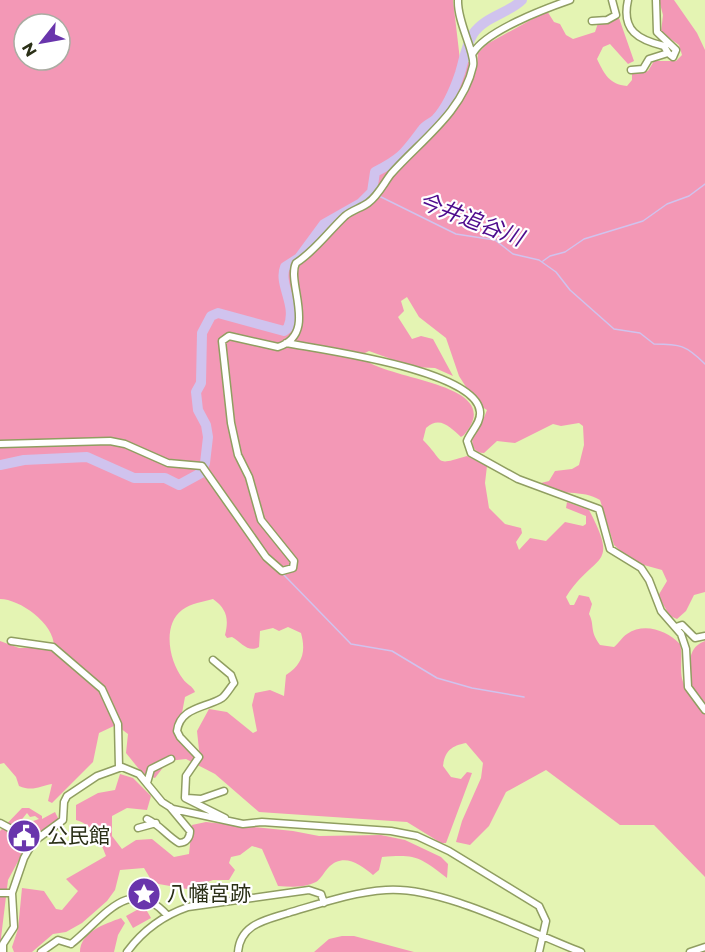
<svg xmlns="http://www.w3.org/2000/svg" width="705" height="952" font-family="Montserrat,'Noto Sans JP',sans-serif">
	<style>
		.green { fill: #f398b6; fill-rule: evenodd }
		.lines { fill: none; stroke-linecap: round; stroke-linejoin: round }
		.stream { stroke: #d0c3ee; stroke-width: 1.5 }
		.river { stroke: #d0c3ee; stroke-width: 10 }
		.minor-casing { stroke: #909e61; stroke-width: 9 }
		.minor { stroke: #fff; stroke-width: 6 }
		.labels { text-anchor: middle; stroke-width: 4.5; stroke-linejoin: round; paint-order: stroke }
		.poi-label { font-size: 21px; fill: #2a2f16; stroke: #fff; text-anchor: start }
		.water-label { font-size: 22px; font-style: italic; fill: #4e0b8d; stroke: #fff }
	</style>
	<rect width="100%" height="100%" fill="#e4f4b3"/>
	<!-- green -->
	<path class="green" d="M0 0H453L460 60 477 64 478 53 487 44 547 11 554 22 560 24 566 35 573 39 595 32 598 23 619 18 634 61 628 64 610 44 603 47 597 59C605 75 609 84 627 86L632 80V74L648 71 654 61H676L682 55 679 45 661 32 663 15 659 0H674L697 33 705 50V592L694 595 686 611 677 619 670 616 658 596 667 581 662 570 633 562 614 545 600 500C583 489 558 496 541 487V483L549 481 555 471 572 469 579 465 584 445 583 426 579 423 561 426 553 424 515 443 497 441 484 453C474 453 472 446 472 437L481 425 487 410 477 404 459 376 446 338 419 317 407 297 401 301 404 311 398 317 412 339 421 336 433 339 453 376 435 368 413 367 369 351 361 355C375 381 511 380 464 435L461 437C451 428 440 415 426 428L423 440C446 463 433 466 467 456L487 466 485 483 489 508 505 524 521 528 522 533 516 542 519 550 530 538 546 541 565 522 583 526 586 524V516L566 508 567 502 589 510C620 569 595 552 566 597L570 605H574L579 595 589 597 592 604 589 614C595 625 589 630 600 645L614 647C619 643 622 637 627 634 645 622 667 631 680 644 684 658 677 676 686 687L690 685C692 668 684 649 705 641V877L654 825H620L546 770 506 792 489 826 470 845 456 842 462 821 481 778 483 763 466 743C451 746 445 751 443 766L451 777 461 779 467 772 472 773 446 843H441L407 822 259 812 215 774 186 759 168 761 155 778 143 774 126 753 128 734 116 725 99 733 93 762 52 803 48 801 52 784C40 786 33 792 19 786L16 777 4 763 0 764V641L19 648 54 647C55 624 20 599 0 599ZM24 24H60V60H24ZM213 599C227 609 229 619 225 635L227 638 232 637C242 643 248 653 259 647L260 631 273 628 279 631 288 627 301 633C306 651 303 664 286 675L284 696 270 690 255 693 252 705 257 731 253 733 227 712 209 709 197 731 200 759 180 733 176 723 182 713 185 697 195 692C193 686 186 684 183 679 169 661 162 625 182 610 191 603 203 602 213 599Z
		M120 774 133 778 151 796 147 810 127 808 112 816V836L122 849 136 840 152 839 174 857 189 854 192 825 206 822 293 831 319 836 381 835 405 840 441 857 448 864 447 878C420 857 416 854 382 857L379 870 373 875C360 864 343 852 328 868 324 872 321 879 316 882 304 888 291 887 278 886L262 849 252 846 240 855 231 857 229 863 235 870 229 880H213L187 889 153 883 144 868 120 870 115 890 107 901 82 923 66 932 53 934 32 952H14L12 947 18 929 22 888 44 891 56 909 62 910 78 891 66 879 106 856C100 840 93 825 76 820V805L98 793 115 790Z
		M22 808H29L42 816V819L55 812 58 818 57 823 35 837 27 828 30 822 39 819 35 816 30 817 27 813 19 823 21 828 14 835V849L22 854 8 880 1 938 2 952H0V831Z
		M144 906 151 918 133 928 126 916Z
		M121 918 125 923 118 935 114 952H80C80 932 105 924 121 918Z
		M342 936H354L414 952H314L329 939Z"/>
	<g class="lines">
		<!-- stream -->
		<path class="stream" d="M377 195 456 234 495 240 513 254 539 260 556 272 570 290 614 329 640 333 654 344C680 344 686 345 705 364
			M543 261 550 256 565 252 584 239 643 221 667 204 689 196 705 184
			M201 473 206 478
			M283 574 351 644 392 651 437 678 472 688 524 697"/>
		<!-- river -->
		<path class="river" d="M0 465 24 460 87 457 134 478H165L179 485 201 473 205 463 208 437 206 425 198 410 196 392 201 383 202 333 211 316 218 313 284 331 288 328C298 305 278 285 285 267L299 258 324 224 361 203 372 192 375 172C402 158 404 154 422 130 425 125 432 123 436 119 447 107 455 88 460 73 464 60 466 45 473 34 484 17 509 13 522 0"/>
		<defs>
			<path id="minor" d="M628 0C621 31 639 40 664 46L668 53 649 59 643 69 631 70
				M656 0 657 32 676 50 673 57 668 53
				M592 21 607 20 616 15 612 0
				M473 53C486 31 544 9 570 0
				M286 343C322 350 477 370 480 412 481 423 471 431 467 441L471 453 518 479 599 509 610 549 641 568 649 580 661 611 681 634 686 649 688 687 705 710
				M0 444 110 441 125 444 168 463 202 466 266 557 282 571 293 568 294 561 261 520 249 477 238 455 231 423 222 341 229 336 278 347C319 334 286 283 296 263 315 251 328 232 345 216 352 210 361 208 368 203 378 196 384 183 391 174 420 141 463 112 473 66 476 53 457 23 458 0
				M676 627 682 625 695 638 705 636
				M11 641 53 647 102 689 118 724 119 767
				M213 660 231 675 234 683C230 688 226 695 222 698 206 708 180 707 177 731L180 737 199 757 186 776 185 798 225 818
				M147 783 151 769 171 759
				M187 798 201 799 224 791
				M147 819C160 825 166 835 179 843 186 843 190 838 190 831L170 807
				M0 823 15 831 24 828 34 841
				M138 828 156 823
				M0 893H12
				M71 944C102 920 129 873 167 915
				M3 952V944L14 927 12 893 24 858 33 842 63 820 64 802 67 796 97 776 122 767 139 774 162 802 173 809 243 824 262 822 391 831 417 836 449 851 539 906 546 921 539 952
				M41 952 58 940 71 944
				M127 952C143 930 162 916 188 907L309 890 321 894 324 903
				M238 952C240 924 266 920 288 913 319 904 353 892 386 890 442 886 526 931 581 952
				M690 952 705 947"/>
		</defs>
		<!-- minor casing -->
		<use href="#minor" class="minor-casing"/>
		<!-- minor -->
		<use href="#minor" class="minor"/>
	</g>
	<!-- icons -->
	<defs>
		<symbol id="civic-disc" viewBox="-11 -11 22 22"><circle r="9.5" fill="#6935ac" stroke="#fff"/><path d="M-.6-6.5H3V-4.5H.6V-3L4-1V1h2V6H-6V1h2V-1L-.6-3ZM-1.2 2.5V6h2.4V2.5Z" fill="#fff"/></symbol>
		<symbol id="sight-disc" viewBox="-11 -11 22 22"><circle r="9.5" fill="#6935ac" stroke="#fff"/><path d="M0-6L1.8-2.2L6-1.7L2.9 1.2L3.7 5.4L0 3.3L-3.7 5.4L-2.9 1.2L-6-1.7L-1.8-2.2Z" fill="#fff"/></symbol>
	</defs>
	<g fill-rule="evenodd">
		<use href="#civic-disc" x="5" y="817" width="38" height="38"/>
		<use href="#sight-disc" x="125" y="875" width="38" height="38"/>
	</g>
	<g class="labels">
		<!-- poi labels -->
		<g class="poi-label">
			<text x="47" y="843">公民館</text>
			<text x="167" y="901">八幡宮跡</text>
		</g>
		<!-- water labels -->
		<g class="water-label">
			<text transform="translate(471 219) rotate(21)" y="8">今井追谷川</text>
		</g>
	</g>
	<!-- north arrow -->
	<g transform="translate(42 42) rotate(239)"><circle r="28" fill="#ffffff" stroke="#aaaca2" stroke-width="1.5"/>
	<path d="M0-4.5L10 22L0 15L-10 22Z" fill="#6935ac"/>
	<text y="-9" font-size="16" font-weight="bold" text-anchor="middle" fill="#2a2f16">N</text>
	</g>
</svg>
